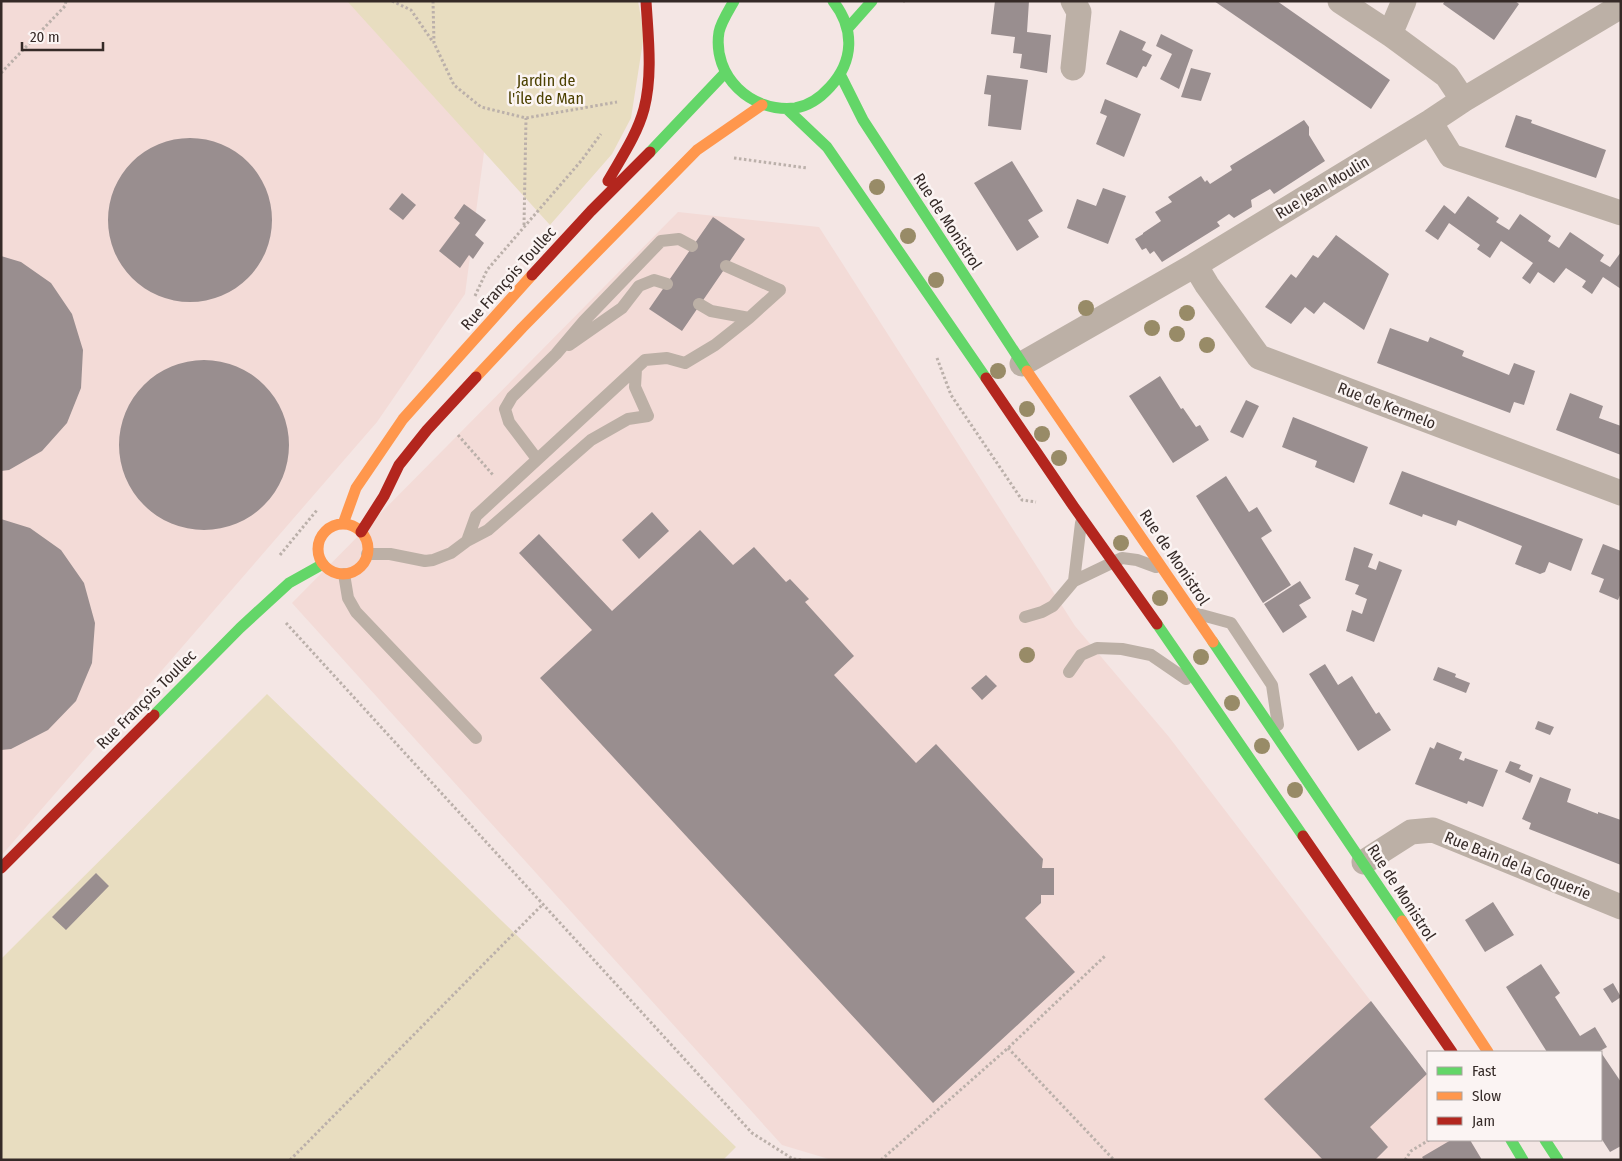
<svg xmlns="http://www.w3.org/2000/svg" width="1622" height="1161" font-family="'Fira Sans Condensed',sans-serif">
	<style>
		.built { fill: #f3dbd7 }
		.green { fill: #e8ddc0 }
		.building { fill: #998e8f }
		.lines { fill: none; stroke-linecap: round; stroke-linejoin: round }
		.path { stroke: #bbb0aa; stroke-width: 3; stroke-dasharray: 2.5 2.5; stroke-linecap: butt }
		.lane { stroke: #bcb0a6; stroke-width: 12 }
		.street { stroke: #bcb0a6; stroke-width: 25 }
		.fast { stroke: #63d668; stroke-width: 11 }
		.slow { stroke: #ff974d; stroke-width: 11 }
		.jam { stroke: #b3261e; stroke-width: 11 }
		.tree { fill: #988b67 }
		.labels { text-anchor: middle; stroke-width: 5; stroke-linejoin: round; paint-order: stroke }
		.park-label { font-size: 16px; fill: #4c4101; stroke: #fbf4f3 }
		.street-label { font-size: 16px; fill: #352a27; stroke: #fbf4f3 }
	</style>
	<rect width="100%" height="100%" fill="#f4e6e4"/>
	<!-- built -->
	<path class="built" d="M1 1H482L485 145 465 294 377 422 1 856Z
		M678 212 819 227 1075 626 1169 737 1428 1076V1140H1470L1482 1160H832L782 1145 292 603Z"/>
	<!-- green -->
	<path class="green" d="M347 1H638L644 35 631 118 612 154 550 225Z
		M267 694 736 1147 723 1160H1V959Z"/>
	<!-- building -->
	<path class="building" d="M995 1H1029L1027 32 1051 35 1047 73 1020 68 1022 54 1013 53 1015 37 991 34Z
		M1214 1H1277L1390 80 1371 109Z
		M1445 1H1515L1519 4 1494 40 1443 4Z
		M1120 30 1146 42 1142 50 1152 55 1146 67 1143 66 1137 78 1106 64Z
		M1161 34 1193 50 1179 89 1160 79 1172 54 1156 46Z
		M1191 68 1211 73 1201 101 1181 97Z
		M987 75 1028 80 1021 130 988 126 991 95 984 94Z
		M1105 99 1141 114 1124 157 1096 144 1107 116 1100 113Z
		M1516 115 1532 120 1531 123 1606 150 1596 178 1505 147Z
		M1304 120 1309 127V135L1325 161 1274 194 1270 189 1251 200 1252 207 1234 218 1229 214 1217 222 1220 226 1162 262 1154 251 1150 254 1146 248 1142 250 1135 239 1143 234V233L1161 221 1155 212 1172 202 1168 197 1201 176 1205 182 1207 180 1210 184 1232 170 1230 166Z
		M108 220a82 82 0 1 1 164 0a82 82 0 1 1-164 0Z
		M1012 161 1043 211 1028 220 1039 237 1017 251 974 183Z
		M1103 188 1126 196 1108 244 1067 228 1077 199 1096 206Z
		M402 193 416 205 403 220 389 209Z
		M1468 196 1499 218 1496 222 1509 230 1520 214 1551 236 1548 241 1559 248 1570 232 1604 255 1600 261 1610 267 1621 252V289L1603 277 1592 294 1582 287 1586 281 1566 268 1554 283 1538 272 1530 284 1522 278 1533 263 1501 241 1490 258 1477 249 1480 245 1449 223 1438 240 1425 231 1444 205 1455 214Z
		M464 204 486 220 475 235 484 243 473 259 469 255 460 268 439 251 460 223 454 218Z
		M713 217 745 239 682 331 649 309Z
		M1336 235 1389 274 1364 330 1324 302 1314 314 1305 307 1291 324 1265 307 1291 274 1296 278 1313 255 1318 258Z
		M1 256 21 262 51 283 72 314 83 350 81 388 67 423 42 451 9 470 1 471Z
		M1390 328 1428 342 1430 337 1464 351 1462 356 1509 375 1514 363 1535 371 1524 405 1514 402 1510 413 1377 363Z
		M119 445a85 85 0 1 1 170 0a85 85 0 1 1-170 0Z
		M1160 376 1181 409 1183 408 1196 427 1200 425 1209 440 1173 463 1129 396Z
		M1570 393 1603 406 1599 418 1621 426V455L1556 430Z
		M1246 400 1259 406 1243 438 1230 432Z
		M1293 417 1368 447 1354 483 1315 467 1317 461 1282 447Z
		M1402 471 1583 539 1571 571 1549 562 1545 572 1540 574 1515 564 1522 546 1458 520 1456 526 1423 514 1422 517 1389 504Z
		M1226 476 1249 512 1257 507 1272 531 1261 538 1291 585 1263 603 1196 496Z
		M652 512 669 531 639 559 622 540Z
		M1 519 30 528 61 550 84 583 95 623 92 663 76 701 48 730 11 749 1 750Z
		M700 530 733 565 754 547 786 582 790 579 809 599 805 602 854 656 834 675 916 763 936 744 1043 859 1042 868H1054V895H1041V903L1025 918 1075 972 933 1103 540 678 592 630 519 553 539 534 612 611Z
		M1603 544 1621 551V593L1618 600 1599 592 1604 579 1591 574Z
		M1354 547 1373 554 1368 567 1376 570 1379 561 1402 570 1374 642 1346 631 1352 610 1362 614 1367 599 1355 594 1359 585 1345 580Z
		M1300 581 1311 598 1299 605 1307 617 1283 633 1264 604Z
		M1325 664 1338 685 1352 676 1376 714 1379 712 1391 730 1358 751 1309 674Z
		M1438 667 1456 674 1455 677 1470 683 1466 693 1433 680Z
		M986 675 997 686 982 700 971 688Z
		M1538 721 1554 727 1550 735 1535 729Z
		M1437 742 1462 752 1459 759 1464 761 1465 758 1498 770 1483 807 1468 801 1467 804 1415 784 1430 747 1434 749Z
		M1510 761 1521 765 1519 769 1533 775 1530 783 1505 772Z
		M1540 777 1571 789 1567 802 1598 814V812L1621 820V865L1529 829 1531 823 1522 819Z
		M96 873 109 886 66 930 52 917Z
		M1493 902 1514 935 1485 952 1465 920Z
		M1541 964 1560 993 1555 997 1580 1036 1595 1027 1607 1047 1600 1051 1621 1082V1146L1610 1152 1601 1138V1052H1547L1506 987Z
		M1613 983 1621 997 1612 1003 1603 989Z
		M1371 1001 1427 1074 1370 1127 1388 1147 1375 1160H1323L1264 1099Z
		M1451 1140H1470L1482 1160H1424L1422 1157Z"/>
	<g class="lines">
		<!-- path -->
		<path class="path" d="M392 1 411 10 433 42
			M433 1 434 43 454 85 481 107 526 118 617 102
			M903 1H905
			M1 73 65 6 66 1
			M734 158 807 168
			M524 225 526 118
			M475 296 487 270 581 161 601 134
			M937 358 951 395 1022 500 1036 502
			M458 435 493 475
			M280 555 317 510
			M286 623 752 1133 793 1159 802 1160
			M1008 1048 1114 1160
			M290 1160 543 904
			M881 1160 1008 1048 1105 956
			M1405 1160 1411 1151 1429 1140"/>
		<!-- lane -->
		<path class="lane" d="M699 304 711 311 749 318 780 290 726 266
			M569 345 622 308 639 286 654 280 667 284
			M537 459 509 422 505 409 512 397 556 354 584 321 661 241 679 239 692 246
			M467 541 476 516 645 360 667 358 685 363 715 345 749 318
			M367 554H390L425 561 433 560 451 553 467 541 488 530 591 440 628 419 648 416 635 387 636 369
			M344 574 348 598 356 612 476 738
			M1074 581 1081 523
			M1198 614 1231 623 1272 685 1278 725
			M1025 617 1042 612 1053 606 1074 581 1122 558 1137 560 1156 567
			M1069 672 1081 655 1097 648 1122 649 1151 655 1186 679"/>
		<!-- street -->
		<path class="street" d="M1073 1 1079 12 1073 68
			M1340 1 1390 34 1447 76 1463 100
			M1390 34 1404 1
			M1430 122 1451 156 1621 213
			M1195 265 1207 285 1259 357 1621 493
			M1022 364 1195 265 1430 122 1463 100 1621 6
			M1364 862 1411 832 1433 830 1621 907"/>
		<!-- fast -->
		<path class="fast" d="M734 1C729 10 721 22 719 32 712 76 751 113 795 108 809 106 821 97 830 87 854 61 855 29 833 1
			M848 28 872 1
			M841 76 863 120 1027 371
			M787 109 827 147 986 378
			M650 152 724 74
			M1157 624 1303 836
			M1213 642 1402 921
			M154 715 240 628 289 583 323 564
			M1511 1140 1523 1160
			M1545 1140 1558 1160"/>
		<!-- slow -->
		<path class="slow" d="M1027 371 1213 642
			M476 377 522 328 697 150 762 105
			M318 549a25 25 0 1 1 50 0a25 25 0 1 1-50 0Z
			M343 524 356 488 403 419 532 275
			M1402 921 1488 1052"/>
		<!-- jam -->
		<path class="jam" d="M608 181C621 158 637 135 644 109 653 74 648 36 646 1
			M532 275 591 211 650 152
			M986 378 1074 507 1157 624
			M361 532 384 496 399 465 427 430 476 377
			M1303 836 1452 1052
			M1 868 154 715"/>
	</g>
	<!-- trees -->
	<g class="tree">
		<circle cx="877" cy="187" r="8"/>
		<circle cx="908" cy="236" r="8"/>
		<circle cx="936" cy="280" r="8"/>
		<circle cx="1086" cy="308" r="8"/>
		<circle cx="1187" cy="313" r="8"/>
		<circle cx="1152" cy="328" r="8"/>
		<circle cx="1177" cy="334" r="8"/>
		<circle cx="1207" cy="345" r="8"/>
		<circle cx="998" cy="371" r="8"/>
		<circle cx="1027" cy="409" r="8"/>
		<circle cx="1042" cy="434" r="8"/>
		<circle cx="1059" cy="458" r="8"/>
		<circle cx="1121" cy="543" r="8"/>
		<circle cx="1160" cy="598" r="8"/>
		<circle cx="1027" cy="655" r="8"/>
		<circle cx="1201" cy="657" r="8"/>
		<circle cx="1232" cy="703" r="8"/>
		<circle cx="1262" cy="746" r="8"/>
		<circle cx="1295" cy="790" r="8"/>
	</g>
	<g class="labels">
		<!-- park labels -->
		<g class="park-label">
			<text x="546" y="86">Jardin de<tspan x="546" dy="18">l'île de Man</tspan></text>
		</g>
		<!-- street labels -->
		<g class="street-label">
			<text transform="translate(1322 187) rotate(-31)" y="6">Rue Jean Moulin</text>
			<text transform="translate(948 221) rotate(57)" y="6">Rue de Monistrol</text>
			<text transform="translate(508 278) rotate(-48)" y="6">Rue François Toullec</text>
			<text transform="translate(1387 405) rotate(21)" y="6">Rue de Kermelo</text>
			<text transform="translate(1175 557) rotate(56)" y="6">Rue de Monistrol</text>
			<text transform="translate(146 699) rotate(-45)" y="6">Rue François Toullec</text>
			<text transform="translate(1518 865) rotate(22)" y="6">Rue Bain de la Coquerie</text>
			<text transform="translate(1402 892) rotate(57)" y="6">Rue de Monistrol</text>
		</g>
	</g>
	<!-- border -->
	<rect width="1622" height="1161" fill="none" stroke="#352a27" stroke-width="5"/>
	<!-- legend -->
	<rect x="1427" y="1051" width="175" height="90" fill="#fbf4f3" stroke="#aca3a1"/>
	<rect x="1437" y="1067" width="25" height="8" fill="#63d668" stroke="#aca3a1"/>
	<text x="1472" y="1076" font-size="15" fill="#352a27">Fast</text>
	<rect x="1437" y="1092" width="25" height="8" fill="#ff974d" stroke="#aca3a1"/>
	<text x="1472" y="1101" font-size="15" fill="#352a27">Slow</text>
	<rect x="1437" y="1117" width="25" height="8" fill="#b3261e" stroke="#aca3a1"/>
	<text x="1472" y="1126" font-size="15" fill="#352a27">Jam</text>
	<!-- scale -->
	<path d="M22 42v8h81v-8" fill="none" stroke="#352a27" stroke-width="2.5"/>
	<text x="30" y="42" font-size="15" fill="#352a27" stroke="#fbf4f3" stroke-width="4" paint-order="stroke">20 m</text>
</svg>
